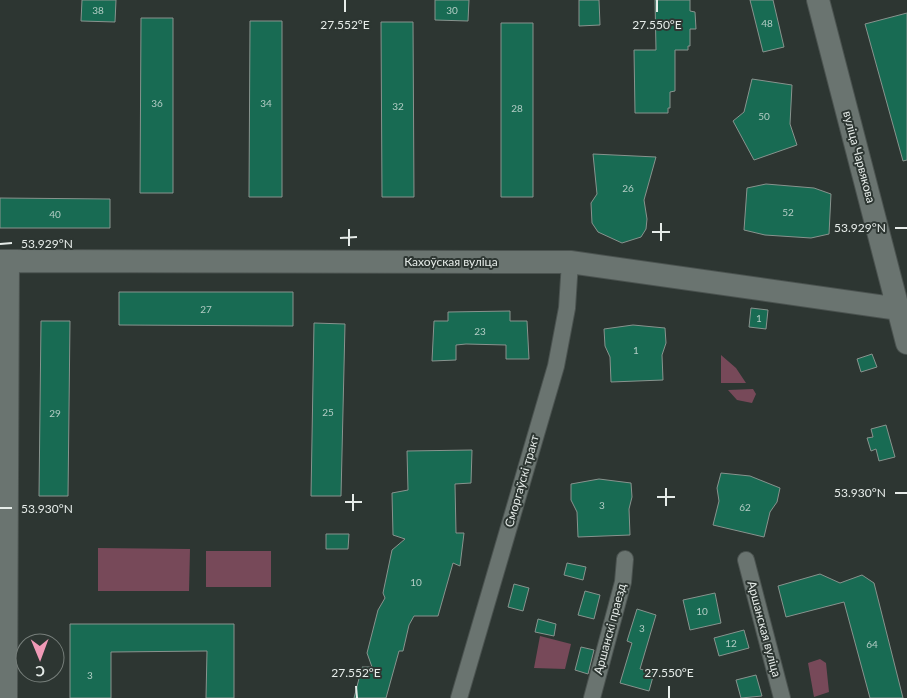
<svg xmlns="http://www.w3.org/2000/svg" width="907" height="698" font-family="Lato,sans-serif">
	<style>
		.green { fill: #774959 }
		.building { fill: #186b53; stroke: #88938e }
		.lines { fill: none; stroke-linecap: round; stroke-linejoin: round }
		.street-casing { stroke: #4b5350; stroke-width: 18 }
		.secondary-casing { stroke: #4b5350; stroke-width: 24 }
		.street { stroke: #6a7470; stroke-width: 16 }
		.secondary { stroke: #6a7470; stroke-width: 22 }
		.ticks { fill: none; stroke: #e6ece9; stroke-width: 2 }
		.labels { text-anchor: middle; stroke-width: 4; stroke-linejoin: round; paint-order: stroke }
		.number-label { font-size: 10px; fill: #b2ccc4 }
		.street-label { font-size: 12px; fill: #e6ece9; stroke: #2d3632 }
		.ticks-label { font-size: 12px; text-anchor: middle; fill: #e6ece9; stroke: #2d3632; stroke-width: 4; stroke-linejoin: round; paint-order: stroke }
	</style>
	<rect width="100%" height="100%" fill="#2d3632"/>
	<!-- green -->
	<path class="green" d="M721 355 736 368 746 383H721Z
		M753 389 756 394 752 403 737 400 728 390Z
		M98 548 190 549 189 591H98Z
		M206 551H271V587H206Z
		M540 636 571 644 565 669 534 668Z
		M820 659 826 663 829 692 814 697 808 663Z"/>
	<!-- building -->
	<path class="building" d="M82 0H116L115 22 81 21Z
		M435 0H469L468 21 435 20Z
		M579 0H599L600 25 579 26Z
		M655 0H690V11L695 12 696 29H690V46H688V50H675V91L670 92V108H668V113H635L634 50H656Z
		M750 0H773L784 47 763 52Z
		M907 13V160L903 161 865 24Z
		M141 18H173V193H140Z
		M250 21H282V197H249Z
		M381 22H413L414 197H382Z
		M501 23H533V197H501Z
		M752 79 792 85 790 124 797 145 754 160 733 121 744 112Z
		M593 154 656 157 644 200 647 219 646 229 641 237 622 243 598 232 592 223 591 203 597 194Z
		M766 184 814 188 831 194 829 234 811 238 765 235 744 230 747 188Z
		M0 198 110 199V228H0Z
		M119 292H293V326L119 325Z
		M751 308 768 310 766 329 749 327Z
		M510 311V321H527L529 359H506V345L466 344 456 345V360L432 361 434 321H448V312Z
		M41 321H70L68 496H39Z
		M314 323 345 324 341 496H311Z
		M633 325 665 328 666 343 662 355 663 380 611 382 610 357 605 346 604 329Z
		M872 354 877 367 861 372 857 359Z
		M886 425 895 457 879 461 876 449 871 451 867 438 873 437 871 429Z
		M472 450 471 483 455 484 456 533H464L460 566 453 563 438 616H414L409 625 403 651H399L386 698H354L362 667H372L367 653 378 610 385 598 383 593 392 550 405 539 393 535 392 493 408 490 407 451Z
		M721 473 750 476 780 488 777 502 770 512 764 537 713 525 719 501 717 488Z
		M599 479 631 483 632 497 629 509 630 535 578 537 577 512 571 500V484Z
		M326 534H349L348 549H326Z
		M567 563 586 567 583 580 564 575Z
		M820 574 840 583 862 575 874 583 903 698H870L844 602 786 617 778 586Z
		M514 584 529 588 523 611 508 607Z
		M585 591 600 595 594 619 578 615Z
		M715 593 721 623 690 630 683 600Z
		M637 609 656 615 640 669 654 673 649 691 620 683 632 643 627 641Z
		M538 619 556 624 554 636 535 632Z
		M70 624H234V698H206L207 651 111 652V698H70Z
		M744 630 749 648 719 656 714 638Z
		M581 647 594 650 588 674 575 670Z
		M756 675 762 696 741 698 736 680Z"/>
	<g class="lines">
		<defs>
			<path id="street" d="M746 560 782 698
				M459 698 556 366 567 308 570 262
				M592 698 623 582 625 559"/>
			<path id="secondary" d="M818 0 907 343
				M0 261 570 262 899 309
				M6 698 8 261"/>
		</defs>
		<!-- street casing -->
		<use href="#street" class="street-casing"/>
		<!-- secondary casing -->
		<use href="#secondary" class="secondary-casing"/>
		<!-- street -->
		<use href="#street" class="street"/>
		<!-- secondary -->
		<use href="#secondary" class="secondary"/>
	</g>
	<!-- ticks -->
	<path class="ticks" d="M345 0V12M657 0V12M661 223V241M895 228H907M349 229V246M652 232H670M340 238 357 237M0 244 12 243M666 488V506M895 493H907M353 494V511M657 497H675M345 502H362M0 508H12M356 686 357 698M669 686V698"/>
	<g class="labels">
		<!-- number labels -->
		<g class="number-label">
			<text x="98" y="14">38</text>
			<text x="452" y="14">30</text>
			<text x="767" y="27">48</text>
			<text x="157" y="107">36</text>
			<text x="266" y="107">34</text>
			<text x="398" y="110">32</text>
			<text x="517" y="112">28</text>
			<text x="764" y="120">50</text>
			<text x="628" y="192">26</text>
			<text x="788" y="216">52</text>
			<text x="55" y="218">40</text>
			<text x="206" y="313">27</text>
			<text x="759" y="322">1</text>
			<text x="480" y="335">23</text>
			<text x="636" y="354">1</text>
			<text x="328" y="416">25</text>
			<text x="55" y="417">29</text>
			<text x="602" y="509">3</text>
			<text x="745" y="511">62</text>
			<text x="416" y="586">10</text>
			<text x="702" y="615">10</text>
			<text x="642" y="632">3</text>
			<text x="731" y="647">12</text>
			<text x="872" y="648">64</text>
			<text x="90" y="679">3</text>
		</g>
		<!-- street labels -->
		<g class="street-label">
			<text transform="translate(859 157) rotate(75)" y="4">вуліца Чарвякова</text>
			<text x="451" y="266">Кахоўская вуліца</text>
			<text transform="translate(522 481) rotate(-74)" y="4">Сморгаўскі тракт</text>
			<text transform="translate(610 629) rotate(-75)" y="4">Аршанскі праезд</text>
			<text transform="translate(764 629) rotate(75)" y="4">Аршанская вуліца</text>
		</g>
	</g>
	<g class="ticks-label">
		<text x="345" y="29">27.552°E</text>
		<text x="657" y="29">27.550°E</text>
		<text x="860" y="232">53.929°N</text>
		<text x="47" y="248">53.929°N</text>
		<text x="860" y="497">53.930°N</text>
		<text x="47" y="513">53.930°N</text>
		<text x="356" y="677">27.552°E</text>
		<text x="669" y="677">27.550°E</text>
	</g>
	<!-- north arrow -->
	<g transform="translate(40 658) rotate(179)"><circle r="24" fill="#2d3632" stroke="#777f7b"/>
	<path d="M0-4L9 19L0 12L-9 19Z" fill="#f09ab7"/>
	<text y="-8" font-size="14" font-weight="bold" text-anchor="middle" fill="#e6ece9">С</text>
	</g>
</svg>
